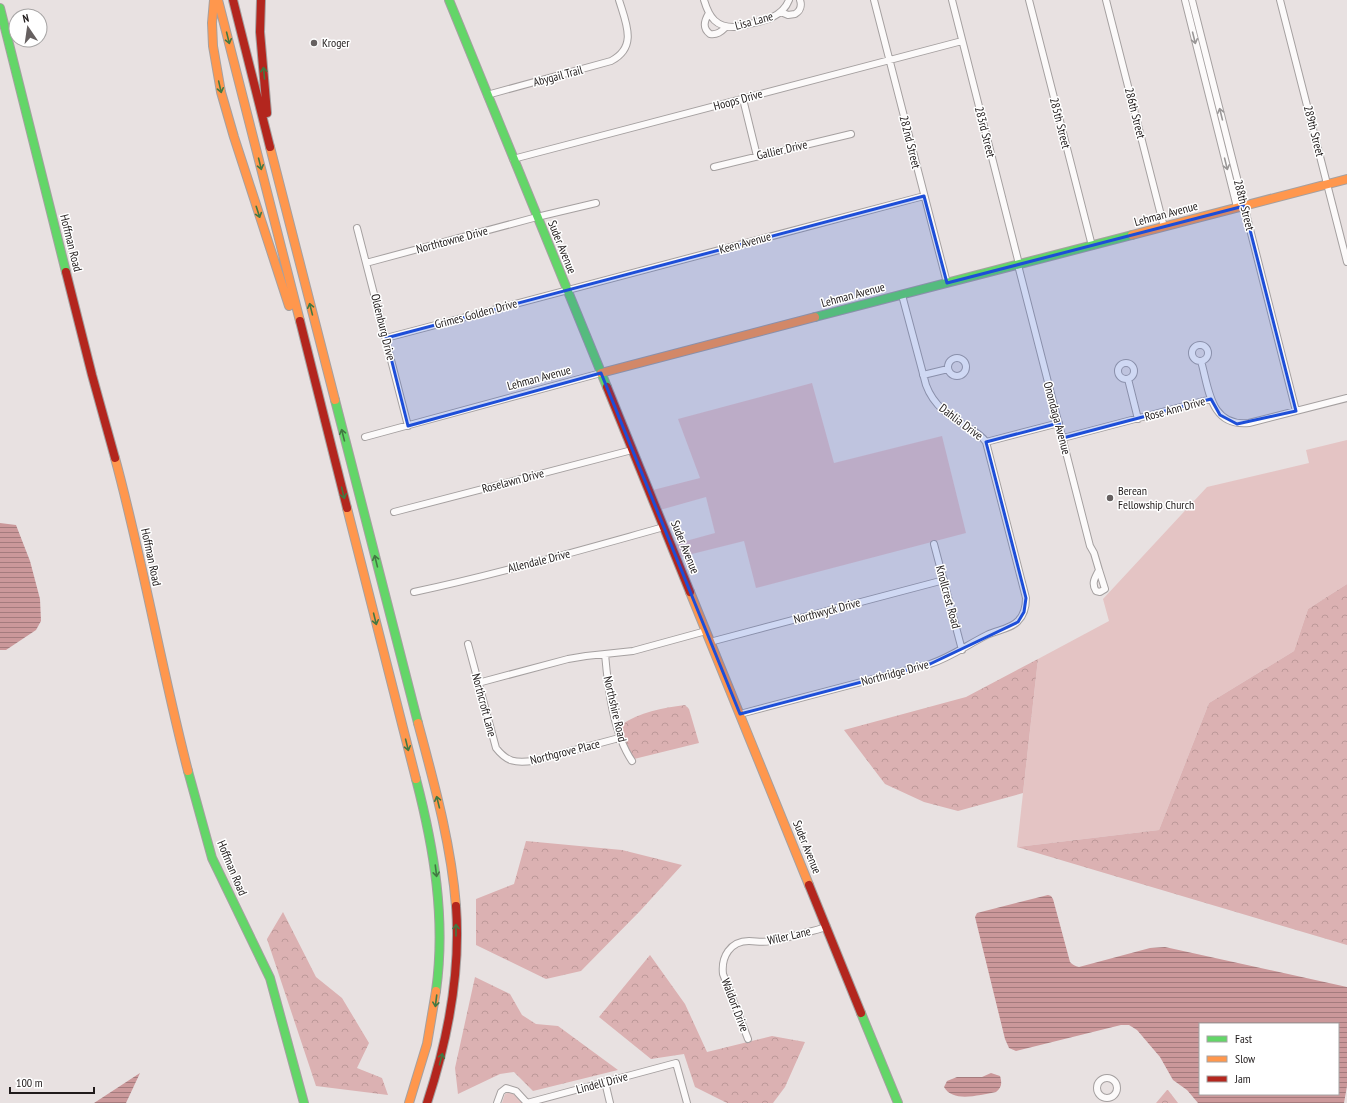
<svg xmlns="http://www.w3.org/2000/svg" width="1347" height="1103" font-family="'PT Sans Narrow',sans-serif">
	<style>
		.green { fill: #e4c4c4 }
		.forest { fill: url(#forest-crowns) }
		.water { fill: url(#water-rules); fill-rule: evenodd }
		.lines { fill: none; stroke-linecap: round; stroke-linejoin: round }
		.street-casing { stroke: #a5a0a0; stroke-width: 8 }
		.fast-casing { stroke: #a5a0a0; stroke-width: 10 }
		.slow-casing { stroke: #a5a0a0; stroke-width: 10 }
		.jam-casing { stroke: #a5a0a0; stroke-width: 10 }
		.street { stroke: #fcfafa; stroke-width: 6 }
		.fast { stroke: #63d668; stroke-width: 8 }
		.slow { stroke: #ff974d; stroke-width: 8 }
		.jam { stroke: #b3261e; stroke-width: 8 }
		.oneway { stroke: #427842 }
		.oneway2 { stroke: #999696 }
		.marked { fill: #1d4ed8; fill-opacity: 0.2; stroke: #1d4ed8; stroke-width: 3; stroke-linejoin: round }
		.poi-dot { fill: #666060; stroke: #fff; stroke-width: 1.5 }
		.labels { text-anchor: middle; stroke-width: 3; stroke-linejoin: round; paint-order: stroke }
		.street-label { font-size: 12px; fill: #201b1b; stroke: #fff }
		.poi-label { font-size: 12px; fill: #201b1b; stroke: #fff; text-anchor: start }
	</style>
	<defs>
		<pattern id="forest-crowns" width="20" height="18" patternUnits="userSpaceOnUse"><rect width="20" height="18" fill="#dbb1b2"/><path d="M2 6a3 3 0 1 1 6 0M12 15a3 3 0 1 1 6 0" fill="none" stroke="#bc9898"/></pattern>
		<pattern id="water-rules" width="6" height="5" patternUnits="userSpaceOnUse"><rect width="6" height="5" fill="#cb989a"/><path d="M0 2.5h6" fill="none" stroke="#a47b7d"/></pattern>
	</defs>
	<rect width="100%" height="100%" fill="#e8e1e1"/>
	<!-- green -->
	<path class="green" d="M812 383 834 463 942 436 966 533 756 588 744 541 680 557 675 544 715 533 706 497 660 510 653 490 700 478 678 419Z
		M1347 440V584L1308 609 1294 651 1209 703 1159 830 1017 847 1038 659 1109 621 1103 599 1207 487 1309 463 1306 450Z
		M510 1092 515 1094 523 1103H502L505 1094Z"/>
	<!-- forest -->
	<path class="forest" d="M1347 584V945L1017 847 1159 830 1209 703 1294 651 1308 609Z
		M1038 659 1023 793 958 811 924 802 885 784 844 730 966 697Z
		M685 705 689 709 699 743 634 759 623 737 621 725C640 712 662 708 685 705Z
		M526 841 622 850 682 865 640 911 581 971 546 979 476 945V899L514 884Z
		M283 912 316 977 342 998 369 1043 357 1068 382 1078 388 1095 316 1086 267 939Z
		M650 955 685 1004 707 1052 772 1036 805 1042 785 1087 773 1103H727L695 1087 684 1054 651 1059 599 1017Z
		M475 977 510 994 522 1015 536 1024 558 1026 618 1070 533 1091 514 1072 500 1074 458 1094 455 1068Z
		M1168 1090 1178 1103H1156L1167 1090Z"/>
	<!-- water -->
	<path class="water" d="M0 523 16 525 30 561 40 599 41 621 36 630 6 650H0Z
		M1048 895 1051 896 1053 899 1070 962C1073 965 1075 966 1079 967L1150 948 1165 947 1347 987V1086L1344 1103H1198L1187 1090 1173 1080 1160 1057 1137 1030 1129 1025H1121L1020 1050 1016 1051 1009 1048 1005 1039 975 917 977 913ZM1200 1024H1338V1094H1200Z
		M140 1073 126 1103H94Z
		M991 1073 1000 1076C1002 1083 1002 1087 996 1092 979 1095 953 1103 944 1087L947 1081 957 1077H982Z"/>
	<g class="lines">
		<defs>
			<path id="street" d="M704 0C709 17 716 28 736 27 755 22 781 21 789 0
				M874 0 947 283
				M952 0 1019 264
				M1029 0 1092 246
				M1106 0 1164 227
				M1185 0 1237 207
				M1192 0 1296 411
				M1280 0 1347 262
				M781 12 788 15 795 14C800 11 802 6 800 0
				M709 13C704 21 702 28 710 34 717 35 721 32 726 27
				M487 95 611 61C638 47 626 23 619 0
				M743 99 757 156
				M513 159 962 41
				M714 167 851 134
				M357 228 408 426
				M366 263 537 217 596 203
				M1018 265 1090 546 1094 553 1099 570C1095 578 1091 583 1096 591L1100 592 1105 589 1099 570
				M386 338 924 196
				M1192 353a8 8 0 1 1 16 0a8 8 0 1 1-16 0Z
				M948 367a9 9 0 1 1 18 0a9 9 0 1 1-18 0Z
				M1201 361C1209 389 1210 427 1249 423L1347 398
				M1118 371a8 8 0 1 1 16 0a8 8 0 1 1-16 0Z
				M923 375 948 369
				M1128 379 1138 419
				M365 437 601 373
				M1063 438 1211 399
				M986 442 1059 423
				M394 512 632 450
				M934 544 962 650
				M414 592C498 574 581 550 664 527
				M710 642 944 580
				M468 644 496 748C507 762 515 763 533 761L619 738
				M605 654C608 688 613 733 632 761
				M478 683 568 659 586 656 633 651 706 631
				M740 714 930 664C951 657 967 645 987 635 997 630 1011 629 1018 621 1024 615 1026 607 1026 598L986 442C982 436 976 432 969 428 951 417 934 407 926 385L902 295
				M748 1039 723 974C721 957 730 941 749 941 756 941 763 943 770 941 789 938 808 932 827 927
				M1097 1088a10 10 0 1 1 20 0a10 10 0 1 1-20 0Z
				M605 1082 610 1103
				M497 1103 501 1092 506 1088 516 1091 527 1103
				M527 1103 676 1063 687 1103"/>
			<path id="fast" d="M449 0 607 387
				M0 8 66 272
				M815 317 1132 235
				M335 400 418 723
				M188 771 212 858 270 978 304 1103
				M416 779C434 848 446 919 436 991
				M861 1013 898 1103"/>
			<path id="slow" d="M214 0 212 23 213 46 221 92 234 137 289 306
				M218 0 300 321
				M270 147 335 400
				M1132 235 1347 179
				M601 373 815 317
				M115 458C143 561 161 667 188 771
				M347 508 416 779
				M690 592 809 885
				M418 723C434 783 451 843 456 906
				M409 1103 427 1044 436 991"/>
			<path id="jam" d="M233 0 270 147
				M261 0 260 32 267 113
				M66 272 92 375 115 458
				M300 321 347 508
				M607 387 690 592
				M809 885 861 1013
				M427 1103C448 1039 461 973 456 906"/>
		</defs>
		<!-- street casing -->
		<use href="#street" class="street-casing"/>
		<!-- fast casing -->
		<use href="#fast" class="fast-casing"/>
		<!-- slow casing -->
		<use href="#slow" class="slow-casing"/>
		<!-- jam casing -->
		<use href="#jam" class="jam-casing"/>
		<!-- street -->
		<use href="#street" class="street"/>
		<!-- fast -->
		<use href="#fast" class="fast"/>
		<!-- slow -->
		<use href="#slow" class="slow"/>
		<!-- jam -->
		<use href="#jam" class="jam"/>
	</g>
	<!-- one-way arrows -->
	<defs><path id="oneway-shaft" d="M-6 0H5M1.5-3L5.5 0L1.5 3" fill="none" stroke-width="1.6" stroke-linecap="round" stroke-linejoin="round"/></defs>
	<g class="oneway">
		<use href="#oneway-shaft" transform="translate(228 38) rotate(76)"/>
		<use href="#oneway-shaft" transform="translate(264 73) rotate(-95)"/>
		<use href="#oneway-shaft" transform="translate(220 87) rotate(77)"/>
		<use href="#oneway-shaft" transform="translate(260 164) rotate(76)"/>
		<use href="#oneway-shaft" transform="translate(258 212) rotate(72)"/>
		<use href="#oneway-shaft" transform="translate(311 309) rotate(-104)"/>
		<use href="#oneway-shaft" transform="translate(343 435) rotate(-104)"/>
		<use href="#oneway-shaft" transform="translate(343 493) rotate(76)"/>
		<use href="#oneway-shaft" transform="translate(376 561) rotate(-104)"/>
		<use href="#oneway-shaft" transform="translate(375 619) rotate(76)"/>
		<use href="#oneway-shaft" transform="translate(407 745) rotate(76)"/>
		<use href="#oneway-shaft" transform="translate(438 802) rotate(-104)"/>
		<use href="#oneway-shaft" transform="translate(436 871) rotate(83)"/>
		<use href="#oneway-shaft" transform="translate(456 930) rotate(-90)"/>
		<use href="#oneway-shaft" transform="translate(436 1001) rotate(97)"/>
		<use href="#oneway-shaft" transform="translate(441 1059) rotate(-75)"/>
	</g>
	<g class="oneway2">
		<use href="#oneway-shaft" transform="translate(1194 38) rotate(76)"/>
		<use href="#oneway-shaft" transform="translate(1221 114) rotate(-104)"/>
		<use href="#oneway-shaft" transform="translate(1226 164) rotate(76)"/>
	</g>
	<!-- marked area -->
	<path class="marked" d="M924 196 947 283 1244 206 1296 411 1237 424 1220 415 1211 399 1063 438 1059 423 986 442 1026 598 1024 612 1018 622 930 664 740 714 601 373 408 426 386 338Z"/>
	<!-- markers -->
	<g class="poi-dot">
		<circle cx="314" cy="43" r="4"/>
		<circle cx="1110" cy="498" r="4"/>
	</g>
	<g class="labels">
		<!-- street labels -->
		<g class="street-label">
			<text transform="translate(754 21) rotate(-15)" y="4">Lisa Lane</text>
			<text transform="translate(558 76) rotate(-15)" y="4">Abygail Trail</text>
			<text transform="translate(738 100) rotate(-15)" y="4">Hoops Drive</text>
			<text transform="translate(1135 113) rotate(76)" y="4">286th Street</text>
			<text transform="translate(1060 123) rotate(76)" y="4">285th Street</text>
			<text transform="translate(1314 131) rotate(76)" y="4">289th Street</text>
			<text transform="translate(985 132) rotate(76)" y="4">283rd Street</text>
			<text transform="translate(910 142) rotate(76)" y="4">282nd Street</text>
			<text transform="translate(782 150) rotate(-13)" y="4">Gallier Drive</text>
			<text transform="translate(1244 205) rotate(76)" y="4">288th Street</text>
			<text transform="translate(1166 214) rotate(-15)" y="4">Lehman Avenue</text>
			<text transform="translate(452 240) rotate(-15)" y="4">Northtowne Drive</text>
			<text transform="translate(71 243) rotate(76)" y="4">Hoffman Road</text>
			<text transform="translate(745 243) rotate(-15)" y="4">Keen Avenue</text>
			<text transform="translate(562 247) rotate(68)" y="4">Suder Avenue</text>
			<text transform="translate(853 295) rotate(-15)" y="4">Lehman Avenue</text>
			<text transform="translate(476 314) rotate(-15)" y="4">Grimes Golden Drive</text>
			<text transform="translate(383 327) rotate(76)" y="4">Oldenburg Drive</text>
			<text transform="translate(539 378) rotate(-15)" y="4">Lehman Avenue</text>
			<text transform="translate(1175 409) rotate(-15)" y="4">Rose Ann Drive</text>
			<text transform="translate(1057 418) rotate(75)" y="4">Onondaga Avenue</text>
			<text transform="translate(961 422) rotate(37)" y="4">Dahlia Drive</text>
			<text transform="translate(513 481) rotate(-15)" y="4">Roselawn Drive</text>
			<text transform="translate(685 547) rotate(68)" y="4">Suder Avenue</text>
			<text transform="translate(151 557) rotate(78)" y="4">Hoffman Road</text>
			<text transform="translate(539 561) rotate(-14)" y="4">Allendale Drive</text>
			<text transform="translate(948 597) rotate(75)" y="4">Knollcrest Road</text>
			<text transform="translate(827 611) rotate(-15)" y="4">Northwyck Drive</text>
			<text transform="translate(895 673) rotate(-15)" y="4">Northridge Drive</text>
			<text transform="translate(484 705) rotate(75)" y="4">Northcroft Lane</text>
			<text transform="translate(615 709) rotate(77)" y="4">Northshire Road</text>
			<text transform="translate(565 752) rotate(-14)" y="4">Northgrove Place</text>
			<text transform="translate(807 847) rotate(68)" y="4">Suder Avenue</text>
			<text transform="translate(232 868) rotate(67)" y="4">Hoffman Road</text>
			<text transform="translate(789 936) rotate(-13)" y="4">Wiler Lane</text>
			<text transform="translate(735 1005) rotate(69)" y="4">Waldorf Drive</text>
			<text transform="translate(602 1083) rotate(-15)" y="4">Lindell Drive</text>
		</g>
		<!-- poi labels -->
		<g class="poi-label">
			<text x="322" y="47">Kroger</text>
			<text x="1118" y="495">Berean<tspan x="1118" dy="14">Fellowship Church</tspan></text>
		</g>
	</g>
	<!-- legend -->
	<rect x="1199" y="1023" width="140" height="72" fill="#ffffff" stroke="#a6a4a4"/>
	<rect x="1207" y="1036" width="20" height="6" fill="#63d668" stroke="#a6a4a4"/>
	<text x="1235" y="1043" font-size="12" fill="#201b1b">Fast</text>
	<rect x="1207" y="1056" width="20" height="6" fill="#ff974d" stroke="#a6a4a4"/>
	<text x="1235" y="1063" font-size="12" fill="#201b1b">Slow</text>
	<rect x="1207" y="1076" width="20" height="6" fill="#b3261e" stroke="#a6a4a4"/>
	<text x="1235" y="1083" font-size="12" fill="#201b1b">Jam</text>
	<!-- north arrow -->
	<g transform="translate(28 28) rotate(347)"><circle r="19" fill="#ffffff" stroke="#a6a4a4"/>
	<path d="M0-3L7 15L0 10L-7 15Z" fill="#666060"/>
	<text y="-6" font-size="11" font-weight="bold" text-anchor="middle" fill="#201b1b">N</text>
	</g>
	<!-- scale -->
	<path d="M10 1087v6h84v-6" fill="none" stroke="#201b1b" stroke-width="2"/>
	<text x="16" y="1087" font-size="12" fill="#201b1b" stroke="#ffffff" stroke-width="3" paint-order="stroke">100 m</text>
</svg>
